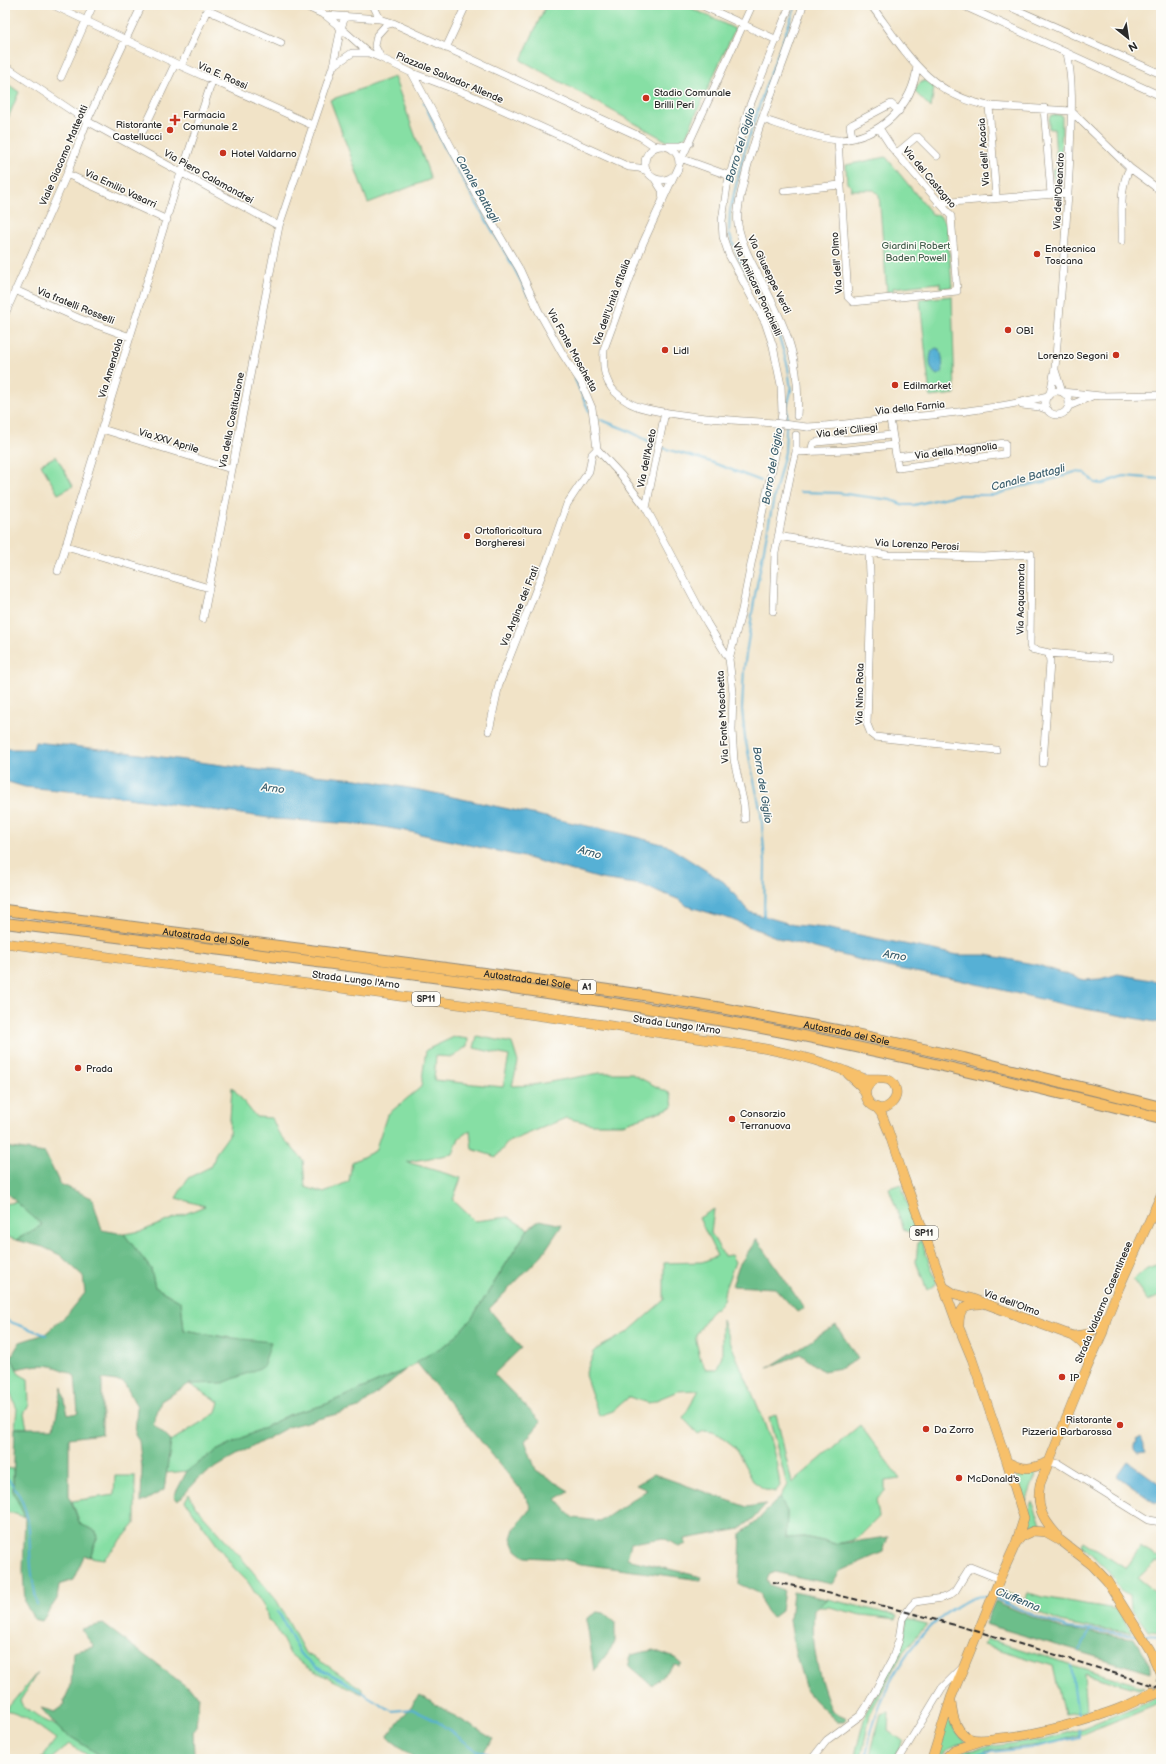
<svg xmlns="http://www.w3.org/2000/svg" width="1166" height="1764" font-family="'Balsamiq Sans',sans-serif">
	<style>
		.green { fill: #86dfa4; stroke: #588568 }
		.forest { fill: #6cbe8a; stroke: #4c745a }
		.water { fill: #57b0d5; stroke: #416e80 }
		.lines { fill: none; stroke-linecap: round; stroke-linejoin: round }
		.stream { stroke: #57b0d5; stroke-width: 2 }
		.major-tunnel { stroke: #c9bea8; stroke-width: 9; stroke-dasharray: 9 4.5; stroke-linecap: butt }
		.minor-casing { stroke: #8e8779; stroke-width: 8 }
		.major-casing { stroke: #8e8779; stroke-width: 10 }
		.highway-casing { stroke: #8e8779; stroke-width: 12 }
		.minor { stroke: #fff; stroke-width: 7 }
		.major { stroke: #f7c06b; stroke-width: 9 }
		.highway { stroke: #f7c06b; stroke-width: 10 }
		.rail { stroke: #2b2b2b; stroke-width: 2; stroke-dasharray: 6 3; stroke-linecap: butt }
		.minor-bridge-casing { stroke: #8e8779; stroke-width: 8; stroke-linecap: butt }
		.minor-bridge { stroke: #fff; stroke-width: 7 }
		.poi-dot { fill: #c8321e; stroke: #fdfcf7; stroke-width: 1.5 }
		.labels { text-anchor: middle; stroke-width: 3; stroke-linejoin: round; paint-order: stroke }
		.shield { fill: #fdfcf7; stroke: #6a6a68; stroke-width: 1 }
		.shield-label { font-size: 9px; font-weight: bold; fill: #2b2b2b }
		.street-label { font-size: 10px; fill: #2b2b2b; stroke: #fdfcf7 }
		.poi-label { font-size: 10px; fill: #2b2b2b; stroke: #fdfcf7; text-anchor: start }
		.park-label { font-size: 10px; fill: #46614f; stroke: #fdfcf7 }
		.water-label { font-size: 11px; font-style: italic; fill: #3d606f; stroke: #fdfcf7 }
	</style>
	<rect width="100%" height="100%" fill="#fdfcf7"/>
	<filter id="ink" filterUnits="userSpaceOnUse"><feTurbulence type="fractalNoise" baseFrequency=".025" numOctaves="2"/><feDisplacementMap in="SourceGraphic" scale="8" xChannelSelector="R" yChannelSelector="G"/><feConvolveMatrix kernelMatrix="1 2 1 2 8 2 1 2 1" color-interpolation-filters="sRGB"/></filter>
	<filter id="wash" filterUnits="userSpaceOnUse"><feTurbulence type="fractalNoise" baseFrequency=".012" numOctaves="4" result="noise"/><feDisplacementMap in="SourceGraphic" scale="16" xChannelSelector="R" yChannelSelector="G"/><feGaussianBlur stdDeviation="0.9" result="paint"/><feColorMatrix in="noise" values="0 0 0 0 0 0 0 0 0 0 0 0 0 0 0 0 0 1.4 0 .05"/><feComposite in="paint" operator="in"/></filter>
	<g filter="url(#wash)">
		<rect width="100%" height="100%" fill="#f1e3c7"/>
		<!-- green -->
		<path class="green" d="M546 5H685L735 29 686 136 674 145 521 60Z
			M394 77 431 179 368 203 330 100Z
			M923 81H926L934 87 931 108 915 92 917 86Z
			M5 82 19 92 8 118 5 117Z
			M1051 115H1062L1061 179 1054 180 1052 169H1057L1054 129H1049V119Z
			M886 157 932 214 939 215 947 225 952 287 940 288V283H938L893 288V292H887L879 195 874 190H851L852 187 847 183 846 165Z
			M952 296 955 394 930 397 920 299Z
			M56 456 73 486 58 494 41 464Z
			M477 1036 512 1043 518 1062 512 1086 533 1085 600 1073H630L671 1094 673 1107 623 1124H592L566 1118 508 1142 496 1157 472 1149 470 1130 459 1138 453 1154 407 1162 461 1178 453 1200 475 1221 508 1217 528 1229 472 1318 450 1342 405 1370 324 1405 291 1414 216 1451 187 1471 166 1473 171 1441 216 1413 219 1402 189 1384 205 1383 224 1337 184 1330 181 1302 155 1287 151 1269 124 1234 142 1231 205 1206 176 1198 188 1178 212 1166 216 1153 229 1135 232 1087 256 1117 272 1118 278 1132 303 1160 305 1187 324 1193 349 1181 352 1162 375 1151 387 1115 421 1087 426 1050 454 1037 468 1039 467 1046 453 1057 436 1056 434 1080 503 1087 509 1056 474 1048Z
			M901 1184 918 1233 915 1235 904 1230 889 1188Z
			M17 1202 42 1225 16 1240 5 1236V1204Z
			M714 1209 711 1233 724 1256 731 1255 735 1262 725 1289 723 1301 709 1315 696 1335V1341L701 1361 706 1369H717L722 1355V1320C741 1376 774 1427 780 1486L775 1492 764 1489 753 1481 735 1447 722 1437 713 1432 704 1431 698 1434 683 1418 699 1390 678 1391 649 1403 629 1397 613 1411 599 1416 585 1375 595 1350 628 1332 664 1300V1263L702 1262 717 1256 699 1218Z
			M921 1240 937 1283 927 1290 916 1262 918 1242Z
			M1156 1265 1161 1267V1296L1148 1301 1133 1280 1147 1268Z
			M11 1357 19 1374 28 1379 29 1405 24 1414 27 1428H15L17 1409 7 1384Z
			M776 1414 792 1483 860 1425 900 1479 885 1481V1491L876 1499 879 1517 857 1539 836 1544 804 1537 786 1538 787 1512 780 1497 787 1485 769 1418Z
			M5 1468 13 1469V1491L25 1517 5 1511Z
			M1016 1472 1029 1473 1037 1472 1026 1502Z
			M115 1476H135V1524L104 1559 90 1557 97 1538 80 1524 72 1501 114 1495Z
			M189 1494 196 1507 239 1555 277 1601 305 1653 325 1664 362 1689V1694L306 1667 290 1654 277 1629 268 1620 266 1610 248 1582 234 1568 185 1501Z
			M1032 1502 1041 1523 1025 1527 1026 1517Z
			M1083 1541 1126 1569 1140 1547 1157 1557 1161 1552V1563L1155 1562 1138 1578 1161 1596V1633L1149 1632 1131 1608 1130 1596 1122 1592 1109 1572 1081 1544Z
			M999 1590 1026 1600 1029 1593 1042 1597 1116 1609 1132 1632 1091 1628 1060 1622 1038 1612 1020 1601 998 1592Z
			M828 1599 898 1616 896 1619 862 1615 829 1607H817Z
			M907 1619 927 1624 903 1652 870 1714 861 1759H854L866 1712 884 1681 903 1640Z
			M987 1639 1144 1687 1139 1689 1084 1674 1087 1710 1079 1713 1064 1715 1053 1666 983 1645Z
			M37 1673 20 1701 24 1708C35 1712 37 1717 46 1721 52 1724 55 1724 60 1730L106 1759H94L69 1744 51 1759H41L56 1739C40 1728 25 1714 5 1711Z
			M1161 1696V1702L1088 1732 1049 1744 984 1751 990 1759H948L966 1750 1045 1739 1084 1728Z
			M889 1712 888 1730 903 1741 893 1759H869L881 1714Z
			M948 1715C951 1727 956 1735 966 1742 955 1746 946 1750 938 1759H935Z"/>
		<!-- forest -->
		<path class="forest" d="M5 1147 45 1153 60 1184 92 1198 102 1230 124 1234 151 1269 155 1287 181 1302 184 1330 224 1337 271 1342 263 1367 223 1383 189 1384 161 1401 153 1424 171 1441 164 1490 141 1503 142 1468 139 1441 135 1435 137 1407 124 1382 102 1379V1434L69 1438V1496L80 1524 96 1531 97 1538 90 1557 84 1556 73 1580 59 1585 57 1599 42 1621 34 1619 25 1603 23 1570 25 1517 13 1491 15 1428H54L62 1387 68 1415 78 1413 75 1376C53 1363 41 1363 17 1369L11 1357 20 1342 45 1334 68 1314 85 1293 83 1276 60 1255 43 1247 16 1240 42 1225 5 1192Z
			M540 1220 562 1225 542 1255 489 1309 521 1348 494 1374 541 1422 525 1441 536 1470 569 1491 556 1499 573 1518 601 1521 647 1490 636 1485 654 1474 747 1507 766 1504 753 1519 740 1529 685 1539 686 1544 679 1547 664 1538 631 1543 627 1559 702 1577 701 1580 581 1564 563 1559 525 1557 516 1550 511 1538 514 1529 531 1508 525 1495 416 1362 450 1342 472 1318 528 1229Z
			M757 1239 804 1308 797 1312 775 1288 732 1286 739 1265Z
			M836 1325 858 1359 841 1368 823 1371 800 1354 768 1368Z
			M405 1370 359 1408 288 1427 227 1461 200 1477 178 1501 174 1496 187 1471 216 1451 291 1414 324 1405Z
			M780 1497 787 1512 786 1538 804 1537 836 1544 888 1537 883 1552 840 1571 832 1584 774 1572 769 1575 767 1580 770 1585 784 1590 781 1611 773 1617C764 1613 762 1602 761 1594L739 1584 741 1533 755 1523Z
			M793 1592 828 1599 814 1610C811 1647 818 1677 832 1711L847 1718 844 1722H837L815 1701 806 1690 795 1652 790 1620Z
			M995 1601 1039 1620 1064 1629 1134 1638 1151 1667V1673L985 1624Z
			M597 1612 604 1613 615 1622V1643L594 1671 587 1624V1618Z
			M103 1624 199 1696 196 1726 193 1731 194 1755 199 1759H106L60 1730 41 1708 55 1712 65 1705 64 1701 71 1685 73 1652 94 1647 81 1629Z
			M653 1650 675 1658 682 1664 679 1666 675 1665 652 1685 630 1666 629 1659 631 1655Z
			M420 1695 493 1739 479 1759H416L387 1737Z"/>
		<!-- water -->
		<path class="water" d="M936 348 939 349C943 356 943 364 942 372L937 375C929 370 929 359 932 351Z
			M35 742 109 750 259 770 357 779 420 790 620 833 666 845 724 882 749 912 794 925 825 928 958 955H987L1038 965 1084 980 1100 979 1118 974 1161 982V1023L1075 1007 959 980 887 967 781 939 730 919 687 906 680 900 642 885 601 879 524 857 411 832 372 825 276 819 100 794 25 787 5 781V749H33Z
			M1141 1437 1147 1451 1137 1452 1134 1448V1444L1137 1442 1136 1440Z
			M1128 1461 1161 1485V1498L1156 1504 1117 1476Z"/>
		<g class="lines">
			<!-- stream -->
			<path class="stream" d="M424 102 445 149 514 268 528 295
				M575 379 589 411
				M599 419 627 430 654 444
				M663 448 711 462 761 481
				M800 492 838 493 891 500 904 505H914L956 495H994L1019 487 1044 482 1075 472 1085 473 1095 483 1102 484 1123 476 1161 479
				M764 919 765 863 761 813 745 738 742 709 744 668 755 595 774 497 785 452 787 407 791 391 788 367 778 333 738 256 729 233 730 210 745 149 765 88 796 5
				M5 1320 46 1335
				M5 1477C10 1480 12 1484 15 1488 33 1517 28 1535 31 1566 32 1579 35 1592 37 1605
				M994 1598 1040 1618 1068 1628 1137 1635
				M278 1611 300 1654 316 1667 342 1680 392 1711 412 1709 438 1722 476 1750 505 1759
				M1146 1636 1161 1637
				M1079 1651 1090 1631
				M1071 1665 1078 1716
				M866 1759C873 1703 909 1631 961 1604 969 1599 980 1594 990 1597
				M958 1759 972 1754 1030 1748 1080 1737 1079 1729"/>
		</g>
	</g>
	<g filter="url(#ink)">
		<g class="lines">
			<!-- major-tunnel -->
			<path class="major-tunnel" d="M1151 1692 1157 1688 1161 1677"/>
			<defs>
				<path id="minor" d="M53 5 181 66 312 125
					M303 5 325 15
					M373 5 380 19
					M701 5 777 40
					M752 5 643 243 604 349C603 364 603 380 615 392 623 400 635 407 647 409 688 418 732 420 774 423
					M871 5C906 52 927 94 989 106L1071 111 1130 168 1161 191
					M962 5 1161 96
					M1006 5 1161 74
					M345 17 341 28 369 53 381 58
					M446 48 466 5
					M5 66 87 121 279 226
					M181 66 207 10 281 43
					M333 66 352 53H369
					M412 73 484 209 520 270 538 310 562 353 581 382 592 408 597 449 621 475 646 508 707 623 729 659 733 692 732 730 734 760 744 805 745 819
					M61 77 93 5
					M989 106 996 197
					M1044 108 1051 194
					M762 119C781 125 821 140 839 140 880 138 913 106 917 66
					M143 131 175 64
					M852 137 850 126 853 124 891 104 899 111
					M838 140 848 297 853 302 957 291 951 216 892 148 879 128
					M645 163a17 17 0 1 1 34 0a17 17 0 1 1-34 0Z
					M667 146H681L690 143
					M897 153 916 137H918L937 156
					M683 159 730 176
					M647 171 639 168 629 167 470 95 412 73 381 58 375 46 377 35 386 25 393 23 641 137 653 145 661 146
					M67 174 167 220
					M655 179 662 190 663 201
					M784 191 840 185
					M938 203 1068 193
					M1122 241C1123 218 1118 188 1130 168
					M15 290 78 318 130 337
					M5 314 67 174 87 121 142 5
					M1055 370 1062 392 1101 396 1161 395
					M1045 403a12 12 0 1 1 24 0a12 12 0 1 1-24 0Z
					M1050 394 1055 368C1061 296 1067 225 1070 153 1071 120 1074 85 1067 53
					M1022 405 1040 407 1048 410
					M1069 406 1092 396
					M797 416C801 364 788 331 764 286 754 267 742 247 738 225 736 210 741 195 744 180 758 120 785 64 803 5
					M890 419 898 468 1005 454V443L896 457
					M807 427C835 426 863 421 891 419 944 414 997 409 1048 396
					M102 429 231 469
					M796 452 846 450 894 445
					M811 452 813 444 817 442 892 435
					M646 508 665 412
					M778 536 887 555 984 557 1031 554 1030 645 1031 649 1049 653 1109 658
					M66 546 209 588
					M869 552 871 596 867 724 871 734 875 737 996 750
					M58 571 178 181 182 172 212 81
					M773 611 775 553 790 477 796 452V435
					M203 619 279 226 333 66 341 28 325 15 380 19 393 23
					M729 659 742 610 752 559 775 456 782 413 781 385 773 346 765 322 729 255 723 237 722 221 727 186 748 110 790 5
					M489 731 499 684 548 559 567 504 589 471 592 454 597 449
					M1043 763 1050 662 1049 653
					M1049 1462 1059 1464 1149 1520 1161 1522
					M812 1759 827 1740 861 1715 867 1706 892 1660 899 1640 902 1619 911 1606 915 1602 942 1598 950 1595 955 1591 970 1567 1000 1579
					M899 1759 942 1688 961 1669"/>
				<path id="major" d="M5 943C242 975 479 1006 716 1041 759 1047 804 1054 845 1071 851 1073 857 1076 863 1078 875 1081 893 1073 896 1090 897 1095 895 1100 891 1104 876 1119 852 1092 875 1079
					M848 1074 861 1086 866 1095
					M876 1107 881 1113 888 1130 904 1178 955 1318 972 1359 1007 1462 1024 1518 1016 1543
					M944 1287 955 1294 970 1298 1073 1336C1087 1346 1088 1348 1088 1365
					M959 1325C959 1308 964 1304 981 1304
					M1073 1336 1088 1334 1106 1320
					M1007 1462C1025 1471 1031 1469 1049 1462
					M1057 1535C1042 1518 1036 1507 1040 1484L1083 1377 1103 1332 1106 1320 1118 1290 1161 1195
					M1146 1698 1161 1692
					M951 1701C952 1714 956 1732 969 1738 978 1742 990 1739 1000 1738 1035 1735 1067 1726 1101 1715 1118 1709 1136 1703 1151 1692
					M932 1759 951 1698 998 1583 1016 1543 1022 1536 1033 1531 1046 1532 1060 1540 1092 1565 1107 1581 1150 1650 1161 1675
					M944 1759 954 1750 981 1741"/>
				<g id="highway">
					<path id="s1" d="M5 910 529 979 637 994 716 1007 842 1031 964 1058 1161 1107"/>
					<path d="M5 923C241 953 477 979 712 1019 863 1045 1012 1082 1161 1118"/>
				</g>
			</defs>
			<!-- minor casing -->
			<use href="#minor" class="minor-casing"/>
			<!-- major casing -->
			<use href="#major" class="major-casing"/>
			<!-- highway casing -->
			<use href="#highway" class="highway-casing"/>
			<!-- minor -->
			<use href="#minor" class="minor"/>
			<!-- major -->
			<use href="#major" class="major"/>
			<!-- highway -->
			<use href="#highway" class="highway"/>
			<!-- rail -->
			<path class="rail" d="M773 1582C904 1606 1035 1648 1161 1688"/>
			<defs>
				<path id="minor-bridge" d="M774 423 807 427"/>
			</defs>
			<!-- minor-bridge casing -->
			<use href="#minor-bridge" class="minor-bridge-casing"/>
			<!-- minor-bridge -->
			<use href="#minor-bridge" class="minor-bridge"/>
		</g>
	</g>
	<!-- markers -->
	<g class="poi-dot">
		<circle cx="646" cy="98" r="4"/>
		<path d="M173 114h4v4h4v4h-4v4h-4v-4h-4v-4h4z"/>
		<circle cx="170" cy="130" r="4"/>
		<circle cx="223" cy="153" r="4"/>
		<circle cx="1037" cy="254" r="4"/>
		<circle cx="1008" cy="330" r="4"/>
		<circle cx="665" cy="350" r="4"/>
		<circle cx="1116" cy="355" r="4"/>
		<circle cx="895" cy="385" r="4"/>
		<circle cx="467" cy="536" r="4"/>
		<circle cx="78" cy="1068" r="4"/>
		<circle cx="732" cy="1119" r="4"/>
		<circle cx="1062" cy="1377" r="4"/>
		<circle cx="1120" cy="1425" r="4"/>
		<circle cx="926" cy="1429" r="4"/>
		<circle cx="959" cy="1478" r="4"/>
	</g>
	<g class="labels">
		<!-- shield labels -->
		<g class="shield">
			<rect x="578" y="980" width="18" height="14" rx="3"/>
			<rect x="412" y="992" width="28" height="14" rx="3"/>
			<rect x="910" y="1226" width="28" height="14" rx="3"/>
		</g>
		<g class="shield-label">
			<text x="587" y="990">A1</text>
			<text x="426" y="1002">SP11</text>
			<text x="924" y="1236">SP11</text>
		</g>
		<!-- street labels -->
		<g class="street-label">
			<text transform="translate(223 75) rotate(24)" y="4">Via E. Rossi</text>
			<text transform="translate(450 77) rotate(23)" y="4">Piazzale Salvador Allende</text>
			<text transform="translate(983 152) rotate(-94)" y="4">Via dell' Acacia</text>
			<text transform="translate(63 155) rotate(-67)" y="4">Viale Giacomo Matteotti</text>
			<text transform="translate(209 176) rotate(29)" y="4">Via Piero Calamandrei</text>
			<text transform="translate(930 177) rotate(50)" y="4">Via del Castagno</text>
			<text transform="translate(121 188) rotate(25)" y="4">Via Emilio Vasarri</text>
			<text transform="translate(1058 191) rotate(-87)" y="4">Via dell'Oleandro</text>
			<text transform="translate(836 263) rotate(-94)" y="4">Via dell' Olmo</text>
			<text transform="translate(770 274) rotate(64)" y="4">Via Giuseppe Verdi</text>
			<text transform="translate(758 289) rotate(65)" y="4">Via Amilcare Ponchielli</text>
			<text transform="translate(611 302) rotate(-70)" y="4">Via dell'Unità d'Italia</text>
			<text transform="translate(76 305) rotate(22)" y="4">Via fratelli Rosselli</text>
			<text transform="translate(573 350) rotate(61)" y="4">Via Fonte Moschetta</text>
			<text transform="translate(110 368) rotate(-73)" y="4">Via Amendola</text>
			<text transform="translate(910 407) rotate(-6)" y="4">Via della Farnia</text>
			<text transform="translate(231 420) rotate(-79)" y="4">Via della Costituzione</text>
			<text transform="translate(847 430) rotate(-7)" y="4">Via dei Ciliegi</text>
			<text transform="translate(169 440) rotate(17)" y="4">Via XXV Aprile</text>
			<text transform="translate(956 450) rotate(-7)" y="4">Via della Magnolia</text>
			<text transform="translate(646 458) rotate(-78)" y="4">Via dell'Aceto</text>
			<text transform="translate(917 544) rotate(3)" y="4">Via Lorenzo Perosi</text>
			<text transform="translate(1020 599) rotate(-89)" y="4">Via Acquamorta</text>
			<text transform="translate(519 606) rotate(-68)" y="4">Via Argine dei Frati</text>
			<text transform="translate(859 694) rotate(-89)" y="4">Via Nino Rota</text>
			<text transform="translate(722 717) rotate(-93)" y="4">Via Fonte Moschetta</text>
			<text dy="4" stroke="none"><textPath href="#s1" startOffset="203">Autostrada del Sole</textPath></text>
			<text transform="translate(356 979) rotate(7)" y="4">Strada Lungo l'Arno</text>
			<text dy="4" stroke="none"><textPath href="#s1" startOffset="527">Autostrada del Sole</textPath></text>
			<text transform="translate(677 1024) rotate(8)" y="4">Strada Lungo l'Arno</text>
			<text dy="4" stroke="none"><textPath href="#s1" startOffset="851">Autostrada del Sole</textPath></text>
			<text transform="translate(1012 1302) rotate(20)" y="4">Via dell'Olmo</text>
			<text transform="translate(1103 1302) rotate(-67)" y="4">Strada Valdarno Casentinese</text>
		</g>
		<!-- poi labels -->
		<g class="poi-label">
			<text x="654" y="96">Stadio Comunale<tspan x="654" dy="12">Brilli Peri</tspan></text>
			<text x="183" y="118">Farmacia<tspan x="183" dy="12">Comunale 2</tspan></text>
			<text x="162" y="128" text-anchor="end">Ristorante<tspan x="162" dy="12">Castellucci</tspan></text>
			<text x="231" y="157">Hotel Valdarno</text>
			<text x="1045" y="252">Enotecnica<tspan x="1045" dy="12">Toscana</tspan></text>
			<text x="1016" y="334">OBI</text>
			<text x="673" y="354">Lidl</text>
			<text x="1108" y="359" text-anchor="end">Lorenzo Segoni</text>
			<text x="903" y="389">Edilmarket</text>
			<text x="475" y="534">Ortofloricoltura<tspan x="475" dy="12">Borgheresi</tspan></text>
			<text x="86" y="1072">Prada</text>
			<text x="740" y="1117">Consorzio<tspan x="740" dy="12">Terranuova</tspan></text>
			<text x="1070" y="1381">IP</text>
			<text x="1112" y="1423" text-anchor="end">Ristorante<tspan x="1112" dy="12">Pizzeria Barbarossa</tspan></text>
			<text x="934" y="1433">Da Zorro</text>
			<text x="967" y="1482">McDonald's</text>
		</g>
		<!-- park labels -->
		<g class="park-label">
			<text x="916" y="249">Giardini Robert<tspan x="916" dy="12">Baden Powell</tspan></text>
		</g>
		<!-- water labels -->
		<g class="water-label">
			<text transform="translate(740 145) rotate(-73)" y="4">Borro del Giglio</text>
			<text transform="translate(478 189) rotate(60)" y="4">Canale Battagli</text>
			<text transform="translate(772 466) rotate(-80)" y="4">Borro del Giglio</text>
			<text transform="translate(1028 477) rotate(-15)" y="4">Canale Battagli</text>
			<text transform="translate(763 785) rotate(81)" y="4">Borro del Giglio</text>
			<text transform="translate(273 788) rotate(7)" y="4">Arno</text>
			<text transform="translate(590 852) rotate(16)" y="4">Arno</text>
			<text transform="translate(895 955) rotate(10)" y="4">Arno</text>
			<text transform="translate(1018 1599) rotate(22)" y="4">Ciuffenna</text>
		</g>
	</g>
	<!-- margin -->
	<rect width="1166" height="1764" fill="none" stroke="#fdfcf7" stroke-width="20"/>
	<!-- north arrow -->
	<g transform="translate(1128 38) rotate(150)" stroke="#fdfcf7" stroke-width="3" paint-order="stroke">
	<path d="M0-3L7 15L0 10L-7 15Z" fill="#2b2b2b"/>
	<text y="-6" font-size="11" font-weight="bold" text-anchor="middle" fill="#2b2b2b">N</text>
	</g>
</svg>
